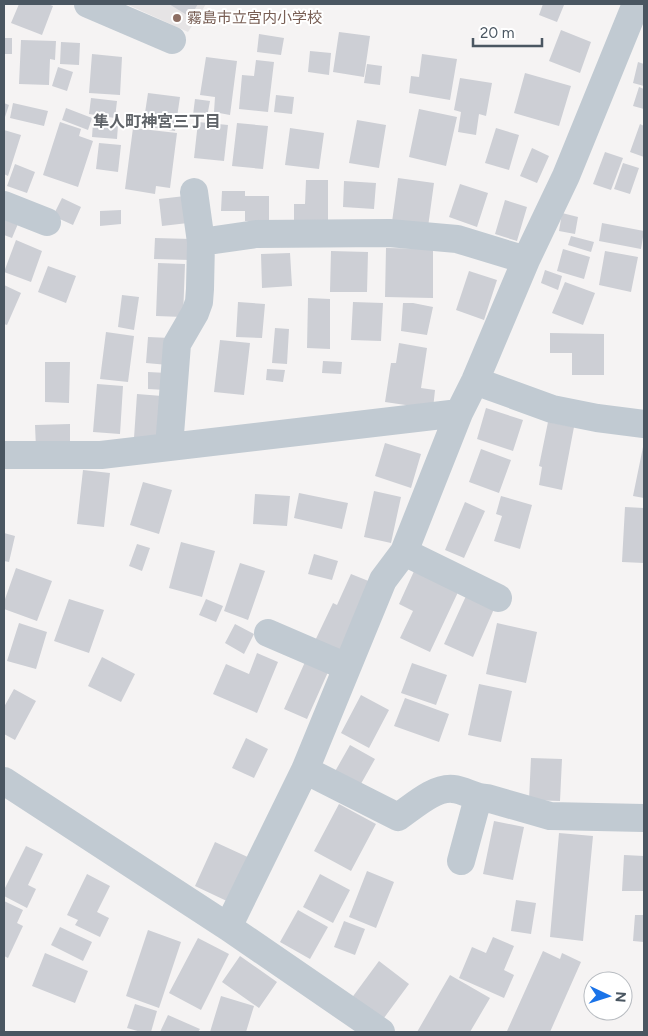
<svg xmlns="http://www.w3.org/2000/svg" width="648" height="1036" font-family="Figtree,'Noto Sans JP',sans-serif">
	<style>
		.education { fill: #e6e4e5 }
		.building { fill: #cdcfd5 }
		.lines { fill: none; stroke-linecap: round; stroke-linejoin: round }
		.minor { stroke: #c1cad2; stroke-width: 28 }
		.education-dot { fill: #8d6e63; stroke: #fff; stroke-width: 2 }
		.labels { text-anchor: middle; stroke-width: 4; stroke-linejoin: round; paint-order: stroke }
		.education-label { font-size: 15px; fill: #785e54; stroke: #fff; text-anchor: start }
		.neighbourhood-label { font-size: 16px; font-weight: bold; fill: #5f6368; stroke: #fff }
	</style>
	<rect width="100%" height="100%" fill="#f5f3f3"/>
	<!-- education -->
	<path class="education" d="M126 4H206L188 32Z"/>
	<!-- building -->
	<path class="building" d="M19 4H48L53 6 42 35 11 23Z
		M169 4H198L190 17Z
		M543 4 564 5 557 22 539 15Z
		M561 30 591 42 580 73 549 61Z
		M339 32 370 36 364 77 333 72Z
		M259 34 284 38 281 55 257 52Z
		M4 38H12V54H4Z
		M21 40 56 41 55 60 50 59 49 85 19 84Z
		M61 42 80 43 79 65 60 64Z
		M310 51 331 53 329 75 308 72Z
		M92 54 122 57 120 95 89 93Z
		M422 54 457 59 450 100 409 93 411 76 419 77Z
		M206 57 237 61 230 115 214 112 215 97 200 95Z
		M256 60 274 62 268 112 239 109 242 75 254 76Z
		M638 62 644 64V86L633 83Z
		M367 64 382 66 380 85 364 83Z
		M58 67 73 72 67 91 52 86Z
		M525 73 571 86 559 126 514 113Z
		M460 78 492 83 486 116 479 114 476 135 458 132 461 112 454 110Z
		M639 87 644 89V109L633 106Z
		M148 93 180 97 175 131 143 126Z
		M276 95 294 97 292 114 274 112Z
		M91 98 117 101 115 118 89 114Z
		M195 99 210 101 207 117 193 115Z
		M4 103 9 105 4 120Z
		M13 103 48 111 44 126 10 118Z
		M66 108 92 118 88 130 62 120Z
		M419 109 457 117 446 166 409 157Z
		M357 120 386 125 379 168 349 163Z
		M60 122 81 129 79 136 93 141 78 187 43 175Z
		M198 122 228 125 224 161 194 158Z
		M93 123 118 125 117 139 92 137Z
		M237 123 268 126 263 169 232 166Z
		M640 124 644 126V157L630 152Z
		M133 128 177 133 170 188 156 186 155 194 125 189Z
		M290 128 324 133 319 169 285 165Z
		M496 128 519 135 509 170 485 163Z
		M4 130 21 135 8 176 4 174Z
		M99 143 121 145 118 172 96 169Z
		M532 148 549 156 537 183 520 176Z
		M605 152 623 158 611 190 593 184Z
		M623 163 639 168 630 194 614 189Z
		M15 164 35 172 27 193 7 186Z
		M398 178 434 183 428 227 392 222Z
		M306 180H328V220H294V204H305Z
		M344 181 376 183 374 209 343 207Z
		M460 184 488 193 477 227 449 217Z
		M222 191H245V196H269V221H245V211H221Z
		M185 196 188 223 162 226 159 199Z
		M62 198 81 207 73 225 53 216Z
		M505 200 527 207 517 241 495 234Z
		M121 210V224L100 226V211Z
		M4 213 20 219 12 238 4 235Z
		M562 213 578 217 575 234 559 231Z
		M602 223 644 231 641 249 599 241Z
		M571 236 594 242 591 252 568 245Z
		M155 238 192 239 191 260 154 259Z
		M16 240 42 251 31 282 4 272Z
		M386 248 433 249V298L385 297Z
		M563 249 590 257 584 279 557 271Z
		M331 251 368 252 367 292H330Z
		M605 251 638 257 631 292 599 285Z
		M290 253 292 286 262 288 261 254Z
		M158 263 185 264 183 317 156 316Z
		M48 266 76 276 66 303 38 292Z
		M545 270 562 276 558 290 541 283Z
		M469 271 497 280 484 320 456 310Z
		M565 282 595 293 583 325 552 313Z
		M4 285 21 293 7 325 4 324Z
		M122 295 139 297 134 330 118 327Z
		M308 298 330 299V349L307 348Z
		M238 302 265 304 262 338 236 337Z
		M353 302 383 303 381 341 351 340Z
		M403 303H413L433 307 427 335 401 331Z
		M275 328 289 329 287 364 272 363Z
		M106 332 134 336 128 382 100 379Z
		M550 333 604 334V375H572V353H550Z
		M148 337 170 338 168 365 146 363Z
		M220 340 250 343 244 395 214 392Z
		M399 343 427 348 421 388 435 390 433 409 385 402 391 363H396Z
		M323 361 342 362 341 374 322 373Z
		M45 362H70L69 403 45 402Z
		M267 369 285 370 283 382 266 380Z
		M148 372 167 373 166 390 148 389Z
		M97 384 123 386 120 434 93 432Z
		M137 394 162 396 159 439 134 438Z
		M486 408 523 420 513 451 477 439Z
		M548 422 574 427 562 490 539 485 542 467 539 466Z
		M70 424V446L36 448 35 425Z
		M385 443 421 454 411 488 375 476Z
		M643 447H644V498L633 496Z
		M481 449 511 460 499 493 469 482Z
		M83 470 110 473 104 527 77 524Z
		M143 482 172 490 159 534 130 525Z
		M374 491 401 497 391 543 364 537Z
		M299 493 348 503 342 529 294 518Z
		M255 494 290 496 287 526 253 524Z
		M501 496 532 505 520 549 494 541 502 516 496 514Z
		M465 502 485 511 464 558 445 550Z
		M625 507 644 508V563L622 562Z
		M4 533 15 536 9 562 4 561Z
		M181 542 215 551 202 597 169 588Z
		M137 544 150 548 142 571 129 566Z
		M314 554 338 561 332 580 308 574Z
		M240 563 265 571 248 620 224 611Z
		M16 568 52 581 37 621 4 609V602Z
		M415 569 459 590 430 652 400 638 413 611 399 604Z
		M351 574 376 584 341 659 313 645 333 603 337 605Z
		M466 596 494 609 473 657 444 644Z
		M69 599 104 610 89 653 54 641Z
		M206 599 223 606 216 622 199 615Z
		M19 623 47 632 36 669 7 661Z
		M497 623 537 632 526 683 486 674Z
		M235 624 254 634 244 654 225 643Z
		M257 653 278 662 257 713 213 694 226 664 249 674Z
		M102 657 135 674 121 702 88 686Z
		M305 662 328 672 307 719 284 709Z
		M412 663 447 675 436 705 401 693Z
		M479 684 512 691 501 742 468 735Z
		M14 689 36 701 15 740 4 734V707Z
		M361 695 389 710 369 748 341 733Z
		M405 698 449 714 439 742 394 726Z
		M246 738 268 749 254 778 232 768Z
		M350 745 375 759 358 789 333 775Z
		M531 758 562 759 560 801 529 800Z
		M339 804 376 824 351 871 314 851Z
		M494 821 524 827 513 880 483 874Z
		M559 833 593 836 583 941 550 937Z
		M215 842 252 859 231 903 195 886Z
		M26 846 43 854 28 885 36 889 27 908 4 896V890Z
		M624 855 644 856V891H622Z
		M367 871 394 882 376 928 349 917Z
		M87 874 110 886 97 912 109 918 100 937 75 925 78 920 67 915Z
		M320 874 350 890 333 923 303 907Z
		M516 900 536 903 531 934 511 931Z
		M4 901 23 910 17 923 23 926 8 958 4 956Z
		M298 910 328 927 310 959 280 942Z
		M635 915H644V942L633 941Z
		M344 921 365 929 355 955 334 947Z
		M60 927 92 942 83 961 51 945Z
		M148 930 181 942 159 1008 126 996Z
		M493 937 514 946 504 970 514 975 504 998 459 978 472 947 486 953Z
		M198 938 229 954 201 1010 169 993Z
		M543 951 560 959 562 953 581 962 550 1032H509L507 1031Z
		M45 953 88 971 75 1003 32 986Z
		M240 956 277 982 259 1008 222 982Z
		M379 961 409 984 381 1022 351 999Z
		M450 975 490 998 470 1032H417Z
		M221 996 254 1006 246 1032H210Z
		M135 1004 157 1011 151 1032H141L127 1028Z
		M168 1015 200 1029 198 1032H160Z"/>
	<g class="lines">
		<!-- minor -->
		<path class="minor" d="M88 4 172 40
			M4 205 47 222
			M201 242 256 234 389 233 457 239 526 260
			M475 381 552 409 597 418 644 424
			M169 447 177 344 195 313 199 302 200 289 201 242 194 192
			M4 455H101L459 413
			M404 552 498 598
			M268 633 347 667
			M305 770 398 817C413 807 434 787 453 789 465 790 475 798 487 798L550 816 644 818
			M4 781 228 927 381 1032
			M461 861 478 798
			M228 927 305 770 383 580 404 552 459 413 475 381 526 260 566 176 636 4"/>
	</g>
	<!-- markers -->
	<circle class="education-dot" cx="177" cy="18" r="5"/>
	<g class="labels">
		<!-- education labels -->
		<g class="education-label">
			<text x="187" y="23">霧島市立宮内小学校</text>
		</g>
		<!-- neighbourhood labels -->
		<g class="neighbourhood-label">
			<text x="157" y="127">隼人町神宮三丁目</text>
		</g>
	</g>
	<!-- border -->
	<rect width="648" height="1036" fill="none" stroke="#4a5661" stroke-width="10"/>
	<!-- north arrow -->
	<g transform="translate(608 996) rotate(94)"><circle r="24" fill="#ffffff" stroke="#b7bbc0"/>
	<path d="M0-4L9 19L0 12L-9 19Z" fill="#1a73e8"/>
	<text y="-8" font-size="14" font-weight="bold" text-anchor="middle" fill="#4a5661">N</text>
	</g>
	<!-- scale -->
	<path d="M473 38v8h69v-8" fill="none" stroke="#4a5661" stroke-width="2.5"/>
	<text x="480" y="38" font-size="15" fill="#4a5661" stroke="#ffffff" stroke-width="4" paint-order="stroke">20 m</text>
</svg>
